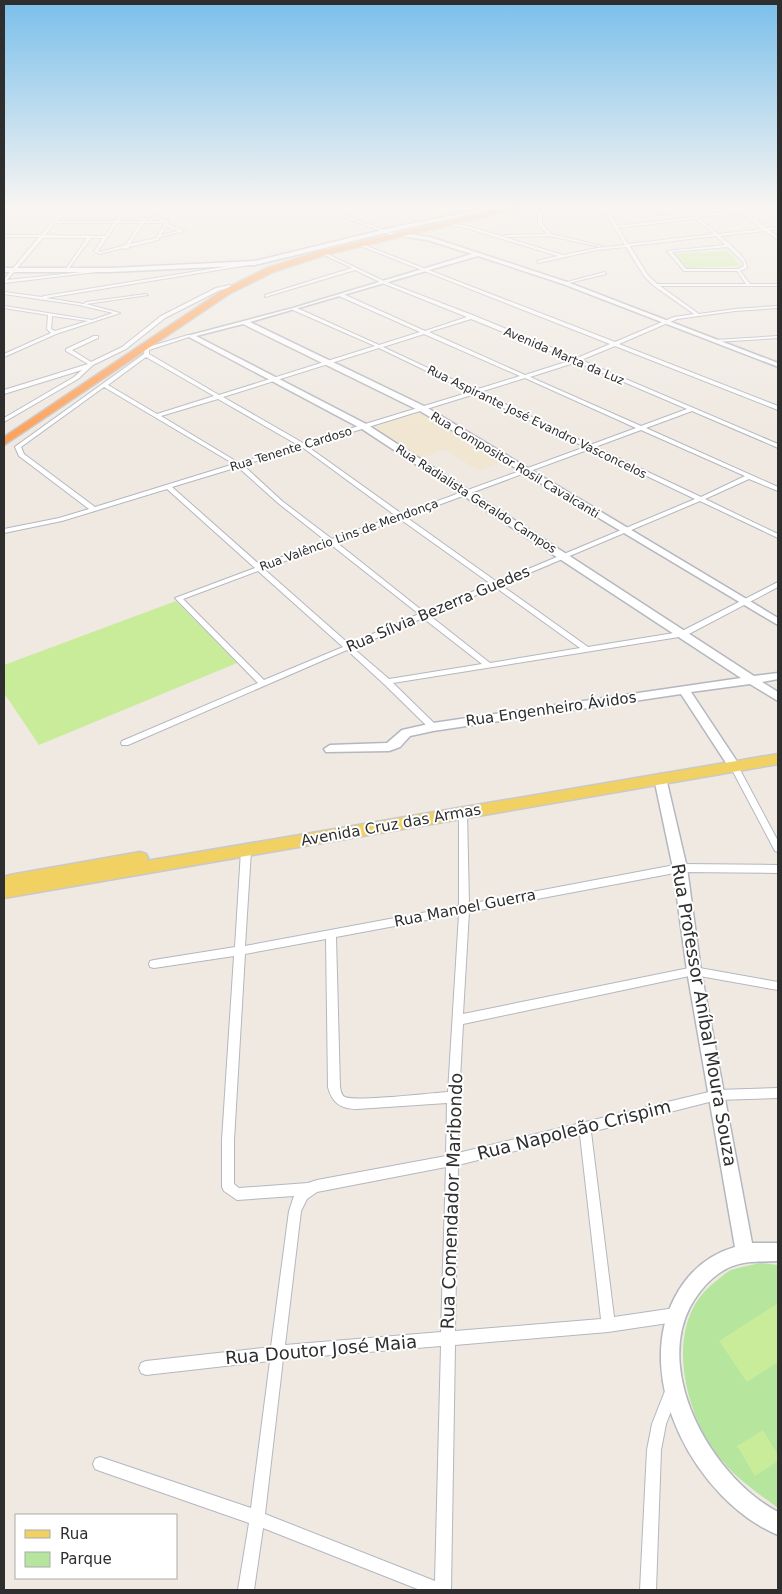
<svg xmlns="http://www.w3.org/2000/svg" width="782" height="1594" font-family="'DejaVu Sans',sans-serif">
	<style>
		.education { fill: #f0e6d1 }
		.green { fill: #b6e59e }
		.pitch { fill: #c9ec9a }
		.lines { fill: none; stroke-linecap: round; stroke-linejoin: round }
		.street-casing { stroke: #b4b7c1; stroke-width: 2 }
		.secondary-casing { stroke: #b4b7c1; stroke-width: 3 }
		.primary-casing { stroke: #c9c9c9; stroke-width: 3 }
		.highway-casing { stroke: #c9c9c9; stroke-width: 3 }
		.street { fill: #fff; fill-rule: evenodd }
		.secondary { fill: #fff; fill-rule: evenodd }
		.primary { fill: #f2d163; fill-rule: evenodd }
		.highway { fill: #ffa35c; fill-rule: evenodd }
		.labels { text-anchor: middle; stroke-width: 4; stroke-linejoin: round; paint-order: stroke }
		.far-street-label { font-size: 12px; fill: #2e2e2e; stroke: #fff }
		.street-label { font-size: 15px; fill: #2e2e2e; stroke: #fff }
		.near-street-label { font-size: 18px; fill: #2e2e2e; stroke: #fff }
	</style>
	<rect width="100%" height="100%" fill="#efe9e1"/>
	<!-- education -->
	<path class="education" d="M420 412 502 462 479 471 445 449 421 458 374 427Z"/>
	<!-- green -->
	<path class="green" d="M761 1263 778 1265V1508C752 1489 726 1471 709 1443 681 1397 666 1319 715 1282 720 1278 725 1273 731 1270 740 1267 751 1265 761 1263Z"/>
	<!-- pitch -->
	<path class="pitch" d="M727 251 741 266 686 268 674 254Z
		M176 601 237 663 39 745 4 693V665Z
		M778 1303V1362L747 1382 719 1341Z
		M763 1430 778 1455V1461L755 1476 737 1446Z"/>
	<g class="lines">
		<defs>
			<path id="street" d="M4 207 139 208 168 221V224L184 231 160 237 158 240 129 247 127 249 124 248 99 254 94 251 103 238H91L67 271 65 270 87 238H43L7 280 111 269 113 270 4 283V279L39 237H4V235H41L64 209 21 208 4 225V222L17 208ZM68 209H123L115 221H57ZM127 209 138 210 162 221H146L147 219 145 218 142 221H119ZM55 223H114L105 236 45 235ZM117 223H140L126 245 100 252 98 251ZM144 223H165L156 238 130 244ZM166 226 178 231 161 235Z
				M316 207H322L395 234 392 235Z
				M533 207H537L542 214V224L551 234 602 246 600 247 550 236 504 237 505 235 547 234 538 224V214Z
				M602 207H606L609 212 639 207H650L610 214 617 226 693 217 686 211 658 215 656 214 684 209 681 207H685L695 215 739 211 734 207H739L766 228 778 227V229L769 230 778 237V240L765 231 720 236C728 243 747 257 747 268L740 271 750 284H778V286H660L699 314 735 309 778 306V308L735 311 677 319 619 344 778 406V410L615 346 581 360 778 444V448L776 447 692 411 646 428 778 487V491L749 479 705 499 778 534V538L700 501 501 585 588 647 680 632 776 583 778 582V587L685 636 393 683 436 725 437 727 436 729H430L384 684 347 650 128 745H122L121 743 122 741 258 683 175 598 255 568 167 489 62 521 4 533V529L59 518 89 509 19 456 15 447 16 446 144 354 145 348 188 335 192 336 149 350V354L219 395 375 346 293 310V308H297L379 345 420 332 339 296V294H343L425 331 467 317 382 283 355 270 265 297V295L352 268 322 254 323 252 384 281 475 316 577 358 610 344 358 245 359 243 615 342 674 317 694 314 654 286 644 276 626 247 597 250 538 263 537 261 558 256 466 228 446 224 448 223 468 226 563 255 597 248 625 245ZM742 213 762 229 718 234 697 217ZM696 219 714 234 628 244 618 228ZM716 236 725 245 667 251 684 271H737L746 284H657L647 274 630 246ZM728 247 743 262 744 266 738 269H686L672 252ZM471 319 572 360 525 375 429 332ZM424 334 520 376 475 390 383 347ZM379 348 470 392 303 443 223 397ZM146 357 214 396 157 414 108 385ZM577 362 687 409 641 426 530 377ZM525 378 636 428 590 445 480 392ZM104 387 234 464 95 507 24 454 21 447ZM475 394 585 447 402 514 307 446ZM218 399 298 445 239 463 161 416ZM641 430 745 476 701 497 595 447ZM302 447 396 516 332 539 282 501 243 465ZM590 449 695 499 497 582 406 517ZM238 467 278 503 326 541 260 565 172 487ZM400 519 491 584 424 612 336 542ZM330 544 419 614 349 644 264 569ZM258 571 343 647 264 680 183 599ZM495 587 580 648 490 663 429 615ZM423 618 482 664 389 679 353 648Z
				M254 262 255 264 46 298 84 304 86 302 146 294 148 295 86 304 120 313 56 334 4 357V354L51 333 47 329 48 315 4 308V306L92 320 113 313 79 305 4 294V292L42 297 44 296ZM52 316 88 321 55 331 51 329Z
				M605 272 606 274 565 284 563 283Z
				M230 285 232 287 220 290 165 318 126 349 93 365 78 379 4 422V418L74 377 82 370 4 394V390L88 364 66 351V349L94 336H98V338L72 350 91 362 122 347 161 316 216 288Z
				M778 336V338L715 342 713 341 715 340Z
				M734 763 738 766 778 841V852L775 851 730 766Z
				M463 809 467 812 469 904 680 864 778 865V873L680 872 469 912 463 1014 694 967 778 982V990L694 975 463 1024 459 1097 458 1153 717 1090 778 1088V1098L717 1100 591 1132 614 1317 675 1308 680 1310 682 1315 680 1320 675 1322 608 1332 455 1345 451 1590H420L263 1528 254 1590H238L249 1523 100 1471 95 1469 93 1464 95 1459 100 1457 251 1508 270 1361 146 1375 141 1373 139 1368 141 1363 146 1361 271 1347 289 1211 294 1196 237 1200 224 1191 222 1187V1140L234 956 154 968 150 967 149 964 150 961 154 960 235 947 241 851 243 849H249L251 851 245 946 459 906V812ZM459 914 448 1092C432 1093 355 1102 345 1097 341 1095 341 1091 340 1087L336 937ZM326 939 328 1087C332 1103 341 1109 357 1109L447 1103 446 1156 317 1180 308 1183 239 1188 234 1184V1140L245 954ZM580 1135 601 1319 455 1331 458 1165ZM446 1167 441 1332 285 1345 301 1211 307 1199 317 1192ZM441 1346 435 1581 265 1514 283 1359Z
				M672 1384 677 1386 679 1391 666 1424 661 1450 656 1590H640L647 1450 652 1424 667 1386Z"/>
			<path id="secondary" d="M492 207H502L390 232 255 265 111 272H4V268H111L255 261 390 228Z
				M401 233 430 237 567 282 778 363V367L776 366 563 284 478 256 250 322 426 407 778 618V625L420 411 243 324 196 336 368 425 754 676 778 673V679L762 682 778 692V701L750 684 691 692 738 763 740 766 738 769H730L681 694 433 731 410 736 400 747 389 751 326 752 324 749 330 745 387 743 402 730 433 723 741 678 362 429 187 336 293 308 472 254 427 240 399 236Z
				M660 774 666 778 687 868 701 971 752 1243H778V1261C762 1262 745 1260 730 1267 712 1275 699 1291 690 1307 654 1377 715 1479 778 1512V1535C697 1501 631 1380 675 1297 688 1272 708 1255 735 1247L687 971 673 868 654 778Z"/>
			<path id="primary" d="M778 754V764L4 898V877L10 875 140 852 146 854 148 858 146 861Z"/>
			<path id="highway" d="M511 207H524L325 255 273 272 229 294 4 445V437L223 290 267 268 320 251Z"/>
		</defs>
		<!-- street casing -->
		<use href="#street" class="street-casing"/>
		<!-- secondary casing -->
		<use href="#secondary" class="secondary-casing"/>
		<!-- primary casing -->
		<use href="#primary" class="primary-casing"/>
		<!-- highway casing -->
		<use href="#highway" class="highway-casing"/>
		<!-- street -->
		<use href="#street" class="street"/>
		<!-- secondary -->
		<use href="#secondary" class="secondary"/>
		<!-- primary -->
		<use href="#primary" class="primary"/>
		<!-- highway -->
		<use href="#highway" class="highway"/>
	</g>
	<!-- sky -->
	<linearGradient id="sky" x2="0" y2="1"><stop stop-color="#7abfeb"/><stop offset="0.48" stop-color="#f8f5f2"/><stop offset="1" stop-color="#f8f5f2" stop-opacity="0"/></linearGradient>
	<rect width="782" height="430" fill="url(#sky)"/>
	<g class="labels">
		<!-- far-street labels -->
		<g class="far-street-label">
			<text transform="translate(564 356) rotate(23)" y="4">Avenida Marta da Luz</text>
			<text transform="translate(537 422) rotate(26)" y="4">Rua Aspirante José Evandro Vasconcelos</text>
			<text transform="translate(291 449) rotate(-17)" y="4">Rua Tenente Cardoso</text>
			<text transform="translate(515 465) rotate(31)" y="4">Rua Compositor Rosil Cavalcanti</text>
			<text transform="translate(476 499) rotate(33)" y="4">Rua Radialista Geraldo Campos</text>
			<text transform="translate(349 535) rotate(-20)" y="4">Rua Valêncio Lins de Mendonça</text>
		</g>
		<!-- street labels -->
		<g class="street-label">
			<text transform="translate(438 609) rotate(-23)" y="5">Rua Sílvia Bezerra Guedes</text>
			<text transform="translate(551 709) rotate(-8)" y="5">Rua Engenheiro Ávidos</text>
			<text transform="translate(391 825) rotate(-10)" y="5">Avenida Cruz das Armas</text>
			<text transform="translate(465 908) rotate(-11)" y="5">Rua Manoel Guerra</text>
		</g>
		<!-- near-street labels -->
		<g class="near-street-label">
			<text transform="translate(704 1015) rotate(80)" y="6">Rua Professor Aníbal Moura Souza</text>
			<text transform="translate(574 1130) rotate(-14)" y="6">Rua Napoleão Crispim</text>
			<text transform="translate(452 1201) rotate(-88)" y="6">Rua Comendador Maribondo</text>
			<text transform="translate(321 1350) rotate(-5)" y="6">Rua Doutor José Maia</text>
		</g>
	</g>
	<!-- border -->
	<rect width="782" height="1594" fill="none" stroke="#2e2e2e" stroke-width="10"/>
	<!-- legend -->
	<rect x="15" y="1514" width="162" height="65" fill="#ffffff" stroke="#ababab"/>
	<rect x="25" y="1530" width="25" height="8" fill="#f2d163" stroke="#ababab"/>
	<text x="60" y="1539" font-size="15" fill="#2e2e2e">Rua</text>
	<rect x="25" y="1552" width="25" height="15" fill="#b6e59e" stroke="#ababab"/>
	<text x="60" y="1564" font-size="15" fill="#2e2e2e">Parque</text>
</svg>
